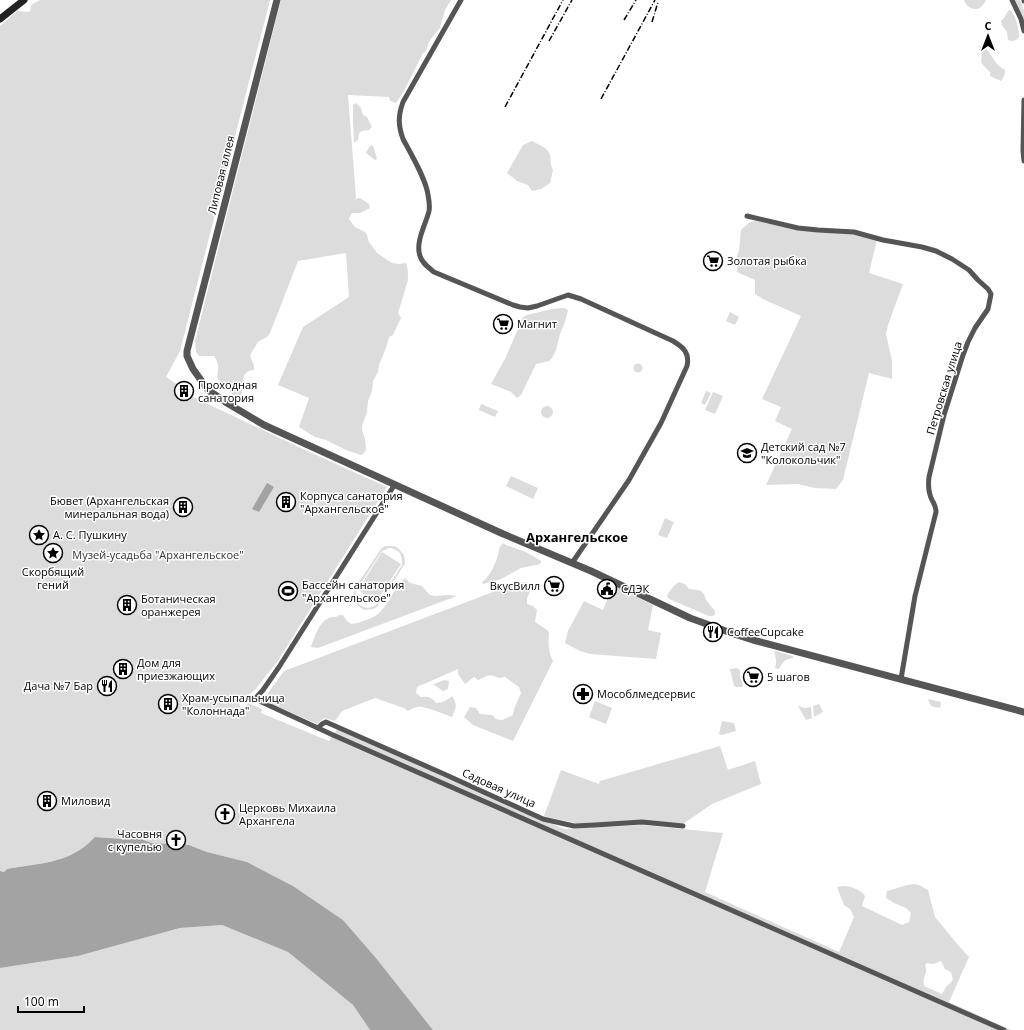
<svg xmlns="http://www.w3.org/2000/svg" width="1024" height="1030" font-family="'Open Sans',sans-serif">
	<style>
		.green { fill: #dcdcdc; fill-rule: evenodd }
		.water { fill: #a3a3a3 }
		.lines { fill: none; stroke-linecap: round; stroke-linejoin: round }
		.minor { stroke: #555; stroke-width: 5 }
		.tertiary { stroke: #555; stroke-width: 7 }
		.secondary { stroke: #222; stroke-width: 7 }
		.rail { stroke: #000; stroke-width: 1.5; stroke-dasharray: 6 2 1 2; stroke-linecap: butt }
		.labels { text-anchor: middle; stroke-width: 3; stroke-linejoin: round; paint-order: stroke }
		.street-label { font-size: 11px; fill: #000; stroke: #fff }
		.poi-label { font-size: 11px; fill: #000; stroke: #fff; text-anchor: start }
		.park-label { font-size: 11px; fill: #333; stroke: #fff }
		.quarter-label { font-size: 13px; font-weight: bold; fill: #000; stroke: #fff }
	</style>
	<rect width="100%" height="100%" fill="#fff"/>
	<!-- green -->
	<path class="green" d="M40 0H270L180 351 166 377 178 385 179 384 193 393 191 396 305 450 387 487 277 662 254 691 244 698 239 699 240 707 245 708 248 703 262 709 261 713 329 741 337 729 564 829 642 825 723 833 705 892 839 952 854 917 850 909 844 905 837 887C846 884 859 888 865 896L862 906 902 925 909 922 911 913 906 908 894 903 886 898 887 891C896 889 911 882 919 885 922 886 925 889 928 890L935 917 958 945 969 957 949 1002 1011 1030H433L376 958 343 920 293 886 247 862 207 852 189 845 152 843 141 839H122L96 837C92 840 88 844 84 847 61 864 34 864 7 869L4 872 0 871V26L17 11 30 12 31 5ZM941 961 945 969 951 972 953 980 946 987 942 994 924 986C924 983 923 981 924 979 925 971 928 974 925 965L927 963 933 964Z
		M281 0H451L445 10 440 28 430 40 426 51 423 53 404 91 396 103 390 101 389 97 348 95 356 197 355 201 356 199 360 198 369 204 370 208 360 213H352L350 216 349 219 355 227 365 232 367 235 369 242 377 253 392 263 399 264 406 263C408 267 408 275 408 280L398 313 401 318 393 335 389 337 386 348 379 365 378 372 373 381 372 391 368 401 367 412 362 426V430L365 439 366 450 364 453 361 455 346 450 326 440 315 437 299 427 309 398 278 385 303 327 349 297 346 253 298 261 270 333 267 337 258 342 250 355 252 361 254 365V370C237 371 246 388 240 399L235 398C232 395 231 391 228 388 226 385 221 383 219 380 216 377 218 374 218 370 219 365 217 360 214 356H199L196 352 195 341Z
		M964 0H985L986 1C984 3 983 5 981 7 975 12 966 7 964 0Z
		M1015 0H1020L1024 11V22Z
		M1011 10C1016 18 1019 28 1019 37 1016 41 1013 42 1008 40L1007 32 1002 25 1001 21 1004 18 1008 11Z
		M979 46C989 47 991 57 997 64 999 66 1002 68 1005 70V74L1001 81 994 78 990 76V72L984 66 981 62 982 54 980 51Z
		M356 103 361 108 363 115 367 117 372 127 369 130 362 131 359 133 358 140 354 143 353 122V105Z
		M532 141C537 144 549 148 550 155 551 160 550 165 553 170L550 183 541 189 532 191 528 185 517 181 507 173 523 145Z
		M372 145 374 148 377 159 375 160 366 153 369 147Z
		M756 221 849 232 877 240 869 273 903 284 888 325 886 334 892 361V379L869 373 843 480 836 489 815 488 798 484 766 485 792 429 775 421 781 407 762 399 801 316 765 300 755 294V280L737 272V256L739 251 741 230 750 222Z
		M564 308 568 310 565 322 560 334 556 350 552 358 549 361 536 364 521 395 517 398 511 392 491 384 506 357 523 317 527 315 552 309Z
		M730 312 739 317 735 325 726 321Z
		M633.5 368a4.5 4.5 0 1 1 9 0a4.5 4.5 0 1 1-9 0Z
		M706 391 711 393 705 405 701 403Z
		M713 392 723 396 715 414 705 410Z
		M481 404 498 411 495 417 479 410Z
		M541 412a6 6 0 1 1 12 0a6 6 0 1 1-12 0Z
		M511 476 538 488 533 499 506 486Z
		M665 518 674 522 667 538 658 535Z
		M503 543 506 545 526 552 541 561 540 564 521 568 501 579 483 584 482 582C489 578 496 563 498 555 499 550 499 547 503 543Z
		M385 546H394L398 548 404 555 405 563 404 565 377 607 373 609 364 610 357 605 353 596 355 588 381 549ZM389 548C399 549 403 555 402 565L376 605C363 613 353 602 357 589L382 551Z
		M382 552 401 564 376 602 358 590Z
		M405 578 410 583 422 586 430 595 434 596 449 595 457 596 318 648 311 647C315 636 321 615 336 617L339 615H343C350 626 351 625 363 621 369 619 375 617 379 613 390 603 394 588 405 578Z
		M522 582 528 583 532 588 527 598V604L533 606 537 610 535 622C540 626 545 627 549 632 548 643 548 651 553 661L513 741 473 725 464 717 470 707 476 708 480 714 492 715 496 719 502 720 513 715 514 709 521 693 519 687 505 677 499 678C490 673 487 676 478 680L474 677 465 684 458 674V669L417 687 416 693 421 697C428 696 432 697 436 703 443 703 447 700 452 696 458 705 456 708 452 717 443 714 430 708 421 707 416 706 412 709 408 711L404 708 375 698 342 711 335 721 324 718 317 724 263 700 284 671 509 586Z
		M679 582 685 584 689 589 699 590 701 591 704 594 706 600 715 611V614L713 616H709L669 599 667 596C669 591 674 585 679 582Z
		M616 587 653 605 648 630 661 633 656 659 590 654 580 651 565 643 568 631 584 601 603 610 612 588Z
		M776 651 793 656V658C784 660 784 660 779 669L775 668C777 662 776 658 774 652Z
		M737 668 740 670V677L743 685 742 687H736L734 686 730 669Z
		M444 680 449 681 448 689 443 691 433 684 437 683Z
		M928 699 941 702 940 708 931 706Z
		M595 701 612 708 606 724 589 717Z
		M819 704 823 712 814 717 813 706Z
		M798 706 805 708 811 707 812 718 806 720Z
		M722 721 734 723 736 731 722 735 719 734Z
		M720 746 728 770 755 761 761 784 712 804 683 824 575 823 544 816 561 770 599 784 600 781Z
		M222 925 288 952 353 1005 370 1030H0V968L78 956 180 928Z"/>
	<!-- water -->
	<path class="water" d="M267 483 274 487 259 512 252 509Z
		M95 837 122 839H141L152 843 189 845 207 852 247 862 293 886 343 920 376 958 433 1030H370L353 1005 288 952 222 925 180 928 78 956 0 968V871L4 872 7 869C34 864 61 864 84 847 88 844 92 840 95 837Z"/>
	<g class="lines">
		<!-- minor -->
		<path class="minor" d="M461 0 403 102C398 116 398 125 403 139 411 154 426 179 428 195 429 200 430 206 429 211 426 224 415 242 420 256 422 263 428 267 434 272L513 305 520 307 528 308 537 306 568 295 581 299 673 341C683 347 690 353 687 366L661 423 629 480 572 563
			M1012 0 1021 19 1024 31
			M1024 0V1
			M1024 100 1023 151 1024 161
			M747 216 798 228 818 230 854 232 883 240 922 247 936 251 952 259 969 270 978 280 988 289 991 294 988 309 975 328 968 342 963 355 944 415 929 477C928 485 928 492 932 500 934 504 936 506 936 512L915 596 901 679
			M395 484 279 667 263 690 255 699 333 735 1004 1030
			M318 728 322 724 326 722 444 774 543 819 574 826 595 825 642 822 683 826"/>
		<!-- tertiary -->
		<path class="tertiary" d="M277 0 187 351V356L193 369 208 390 227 403 264 425 501 533 591 571 690 618 734 634 753 640 1024 712"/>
		<!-- secondary -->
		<path class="secondary" d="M0 19 24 0"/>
		<!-- rail -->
		<path class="rail" d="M624 20 636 0
			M652 22 658 2
			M549 41 572 0
			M601 99 655 0
			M505 107 563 0"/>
	</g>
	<!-- icons -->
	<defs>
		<symbol id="supermarket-ring" viewBox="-11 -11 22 22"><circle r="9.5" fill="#fff" stroke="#000" stroke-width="1.5"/><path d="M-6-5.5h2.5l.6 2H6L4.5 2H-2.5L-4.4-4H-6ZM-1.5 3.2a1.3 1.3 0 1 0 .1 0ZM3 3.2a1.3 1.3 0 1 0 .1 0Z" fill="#000"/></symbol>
		<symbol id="building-ring" viewBox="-11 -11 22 22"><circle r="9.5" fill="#fff" stroke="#000" stroke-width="1.5"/><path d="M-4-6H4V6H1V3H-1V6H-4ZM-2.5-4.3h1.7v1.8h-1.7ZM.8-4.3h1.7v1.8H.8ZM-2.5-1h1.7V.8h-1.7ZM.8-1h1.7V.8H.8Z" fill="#000"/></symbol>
		<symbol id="school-ring" viewBox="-11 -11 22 22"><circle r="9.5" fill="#fff" stroke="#000" stroke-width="1.5"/><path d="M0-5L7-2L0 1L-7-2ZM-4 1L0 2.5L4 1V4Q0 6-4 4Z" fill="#000"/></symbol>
		<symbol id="sight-ring" viewBox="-11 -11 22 22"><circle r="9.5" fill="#fff" stroke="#000" stroke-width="1.5"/><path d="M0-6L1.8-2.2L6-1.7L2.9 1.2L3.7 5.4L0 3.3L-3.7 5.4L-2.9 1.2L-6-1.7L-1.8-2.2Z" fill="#000"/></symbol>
		<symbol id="civic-ring" viewBox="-11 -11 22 22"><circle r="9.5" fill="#fff" stroke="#000" stroke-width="1.5"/><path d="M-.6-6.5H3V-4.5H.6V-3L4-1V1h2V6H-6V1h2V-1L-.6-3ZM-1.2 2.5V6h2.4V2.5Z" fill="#000"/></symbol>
		<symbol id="stadium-ring" viewBox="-11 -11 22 22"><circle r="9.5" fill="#fff" stroke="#000" stroke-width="1.5"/><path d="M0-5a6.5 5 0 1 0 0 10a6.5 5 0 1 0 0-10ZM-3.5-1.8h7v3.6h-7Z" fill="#000"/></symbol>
		<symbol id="restaurant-ring" viewBox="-11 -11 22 22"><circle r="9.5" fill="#fff" stroke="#000" stroke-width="1.5"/><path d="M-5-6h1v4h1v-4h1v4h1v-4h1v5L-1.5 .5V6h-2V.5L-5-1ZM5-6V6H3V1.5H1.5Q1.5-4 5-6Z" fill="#000"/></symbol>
		<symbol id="pharmacy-ring" viewBox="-11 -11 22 22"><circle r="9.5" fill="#fff" stroke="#000" stroke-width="1.5"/><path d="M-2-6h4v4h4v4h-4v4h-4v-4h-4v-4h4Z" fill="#000"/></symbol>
		<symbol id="church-ring" viewBox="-11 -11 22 22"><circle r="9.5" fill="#fff" stroke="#000" stroke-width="1.5"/><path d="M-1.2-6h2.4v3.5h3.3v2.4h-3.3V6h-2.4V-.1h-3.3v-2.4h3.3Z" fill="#000"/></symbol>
	</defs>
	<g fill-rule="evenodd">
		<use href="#supermarket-ring" x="702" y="250" width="22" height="22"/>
		<use href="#supermarket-ring" x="492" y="313" width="22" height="22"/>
		<use href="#building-ring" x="173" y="380" width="22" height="22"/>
		<use href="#school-ring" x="736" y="442" width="22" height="22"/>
		<use href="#building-ring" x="275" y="491" width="22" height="22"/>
		<use href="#building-ring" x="172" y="496" width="22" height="22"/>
		<use href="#sight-ring" x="28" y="524" width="22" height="22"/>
		<use href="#sight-ring" x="42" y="542" width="22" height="22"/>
		<use href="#supermarket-ring" x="543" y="575" width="22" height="22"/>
		<use href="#civic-ring" x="596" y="578" width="22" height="22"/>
		<use href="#stadium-ring" x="277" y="580" width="22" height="22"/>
		<use href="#building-ring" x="116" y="594" width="22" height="22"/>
		<use href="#restaurant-ring" x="702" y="621" width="22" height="22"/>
		<use href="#building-ring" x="112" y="658" width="22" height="22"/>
		<use href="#supermarket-ring" x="742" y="666" width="22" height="22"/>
		<use href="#restaurant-ring" x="96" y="675" width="22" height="22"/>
		<use href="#pharmacy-ring" x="572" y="683" width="22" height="22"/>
		<use href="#building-ring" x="157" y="693" width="22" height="22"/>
		<use href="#building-ring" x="36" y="790" width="22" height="22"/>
		<use href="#church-ring" x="214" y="803" width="22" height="22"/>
		<use href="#church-ring" x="165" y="829" width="22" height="22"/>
	</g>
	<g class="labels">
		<!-- street labels -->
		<g class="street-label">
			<text transform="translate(221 175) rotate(-76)" y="4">Липовая аллея</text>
			<text transform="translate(944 388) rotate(-73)" y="4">Петровская улица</text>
			<text transform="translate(499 788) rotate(24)" y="4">Садовая улица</text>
		</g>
		<!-- poi labels -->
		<g class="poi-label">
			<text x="727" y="265">Золотая рыбка</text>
			<text x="517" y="328">Магнит</text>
			<text x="198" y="389">Проходная<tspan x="198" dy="13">санатория</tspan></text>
			<text x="761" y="451">Детский сад №7<tspan x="761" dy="13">"Колокольчик"</tspan></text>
			<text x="300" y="500">Корпуса санатория<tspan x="300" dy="13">"Архангельское"</tspan></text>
			<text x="169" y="505" text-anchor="end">Бювет (Архангельская<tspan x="169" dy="13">минеральная вода)</tspan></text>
			<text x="53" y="539">А. С. Пушкину</text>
			<text x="53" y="576" text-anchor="middle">Скорбящий<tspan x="53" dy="13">гений</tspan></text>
			<text x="302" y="589">Бассейн санатория<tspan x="302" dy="13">"Архангельское"</tspan></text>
			<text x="540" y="590" text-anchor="end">ВкусВилл</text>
			<text x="621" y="593">СДЭК</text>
			<text x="141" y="603">Ботаническая<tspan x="141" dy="13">оранжерея</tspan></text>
			<text x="727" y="636">CoffeeCupcake</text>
			<text x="137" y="667">Дом для<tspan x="137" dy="13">приезжающих</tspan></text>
			<text x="767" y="681">5 шагов</text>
			<text x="93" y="690" text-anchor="end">Дача №7 Бар</text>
			<text x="597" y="698">Мособлмедсервис</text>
			<text x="182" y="702">Храм-усыпальница<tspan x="182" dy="13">"Колоннада"</tspan></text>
			<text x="61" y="805">Миловид</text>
			<text x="239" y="812">Церковь Михаила<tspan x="239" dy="13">Архангела</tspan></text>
			<text x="162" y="838" text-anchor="end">Часовня<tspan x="162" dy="13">с купелью</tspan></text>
		</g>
		<!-- park labels -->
		<g class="park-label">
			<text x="158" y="559">Музей-усадьба "Архангельское"</text>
		</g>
		<!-- quarter labels -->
		<g class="quarter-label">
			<text x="577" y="542">Архангельское</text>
		</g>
	</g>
	<!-- north arrow -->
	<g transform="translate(988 36)" stroke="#ffffff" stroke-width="3" paint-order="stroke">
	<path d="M0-3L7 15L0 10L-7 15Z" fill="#000000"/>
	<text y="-6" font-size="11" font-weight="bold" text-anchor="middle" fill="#000000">С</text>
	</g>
	<!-- scale -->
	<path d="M18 1006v6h66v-6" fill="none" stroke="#000000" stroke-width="2"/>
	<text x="24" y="1006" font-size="12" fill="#000000" stroke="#ffffff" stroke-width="3" paint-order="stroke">100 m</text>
</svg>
